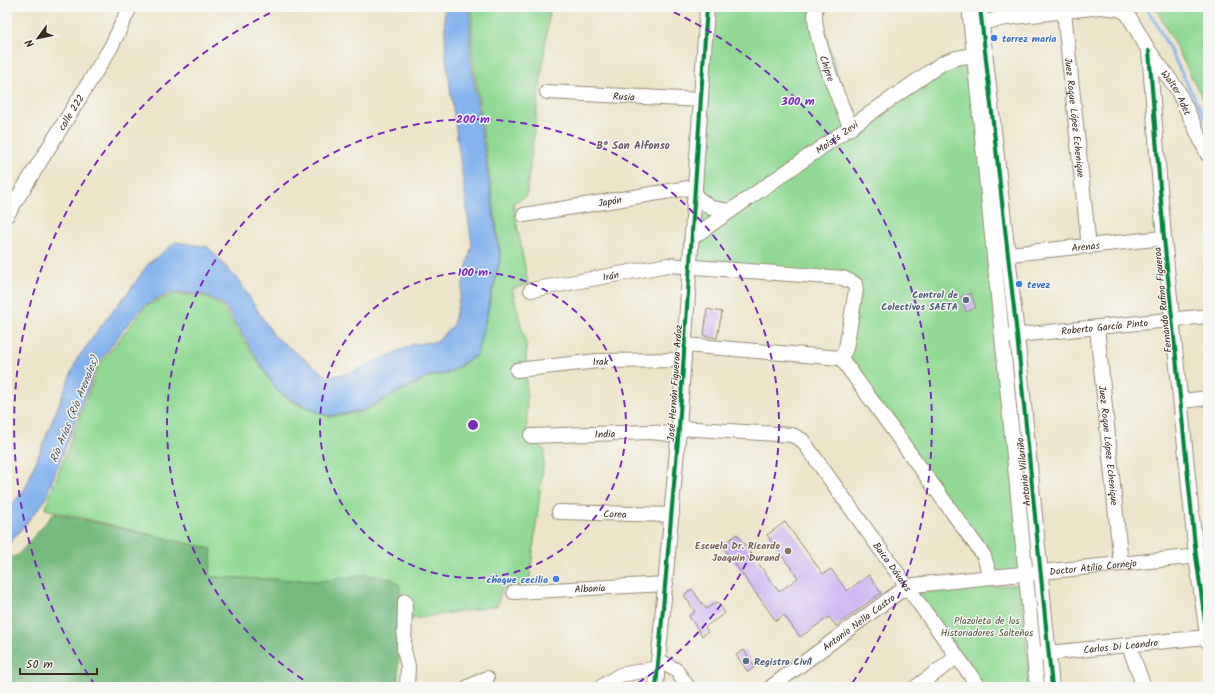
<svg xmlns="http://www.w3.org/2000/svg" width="1215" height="694" font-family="Kalam,sans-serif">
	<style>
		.green { fill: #91d994; stroke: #668259 }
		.forest { fill: #74b97e; stroke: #58724e }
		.water { fill: #84b3ee; stroke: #606e86 }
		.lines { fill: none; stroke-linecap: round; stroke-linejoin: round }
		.stream { stroke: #84b3ee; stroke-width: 3 }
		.building { fill: #ccb2f2 }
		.minor-casing { stroke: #948874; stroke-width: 16 }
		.minor { stroke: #fff; stroke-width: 14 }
		.cycleway-casing { stroke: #f6f6f2; stroke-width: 6 }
		.cycleway { stroke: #00873e; stroke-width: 4 }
		.ring { fill: none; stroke: #7b2cbf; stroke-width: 2; stroke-dasharray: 7 5 }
		.shop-dot { fill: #3f7fe0; stroke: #f6f6f2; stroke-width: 1.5 }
		.service-dot { fill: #5c6f8a; stroke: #f6f6f2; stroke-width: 1.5 }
		.education-dot { fill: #8d6e63; stroke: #f6f6f2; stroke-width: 1.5 }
		.labels { text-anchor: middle; stroke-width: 3; stroke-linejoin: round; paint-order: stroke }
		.shop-label { font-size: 10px; font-weight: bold; fill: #366cbe; stroke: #f6f6f2; text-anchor: start }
		.street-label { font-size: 10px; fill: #3b2a1e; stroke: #f6f6f2 }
		.service-label { font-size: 10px; font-weight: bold; fill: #4e5e75; stroke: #f6f6f2; text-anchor: end }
		.education-label { font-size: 10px; font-weight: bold; fill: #785e54; stroke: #f6f6f2; text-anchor: end }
		.park-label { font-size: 10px; fill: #50563c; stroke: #f6f6f2 }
		.neighbourhood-label { font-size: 11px; font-weight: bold; fill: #6e5a68; stroke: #f6f6f2 }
		.water-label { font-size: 11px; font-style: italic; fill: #51535c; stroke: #f6f6f2 }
		.centre { fill: #7b2cbf; stroke: #f6f6f2; stroke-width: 2 }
		.ring-label { font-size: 12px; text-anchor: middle; font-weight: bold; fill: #7b2cbf; stroke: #f6f6f2; stroke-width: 3; stroke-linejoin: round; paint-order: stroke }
	</style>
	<rect width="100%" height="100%" fill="#f6f6f2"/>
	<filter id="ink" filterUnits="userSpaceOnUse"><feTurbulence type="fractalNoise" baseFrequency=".025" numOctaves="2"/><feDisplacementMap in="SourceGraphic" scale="8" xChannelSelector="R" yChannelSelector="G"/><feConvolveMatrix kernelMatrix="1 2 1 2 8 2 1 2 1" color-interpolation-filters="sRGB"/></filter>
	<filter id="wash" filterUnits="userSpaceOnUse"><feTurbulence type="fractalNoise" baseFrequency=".012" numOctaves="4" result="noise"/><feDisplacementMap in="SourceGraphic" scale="16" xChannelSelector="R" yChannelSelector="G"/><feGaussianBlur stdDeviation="0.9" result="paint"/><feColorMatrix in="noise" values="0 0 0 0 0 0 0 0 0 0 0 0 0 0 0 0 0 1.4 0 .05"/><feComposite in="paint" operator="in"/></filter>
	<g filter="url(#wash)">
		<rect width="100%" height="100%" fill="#ede5c9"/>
		<!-- green -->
		<path class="green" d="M472 7H550L526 196 513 203 528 284 512 289 526 344 527 435 545 450 529 585 502 588 497 606 399 621 366 575 321 581 209 577 211 549 45 509 99 365 146 306 173 294 204 296 222 306 276 390 293 402 329 417 364 411 428 377 449 374 477 355 501 258 472 53Z
			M707 7H819L851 128 948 60 973 55 1026 573 990 577 841 358 855 284 691 267Z
			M1154 7H1208V109L1156 8Z
			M1020 584 1031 687H985L917 593Z"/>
		<!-- forest -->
		<path class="forest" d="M54 513 212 549 210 577 321 581 366 575 393 579 400 586 398 687H7V559L18 555Z"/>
		<!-- water -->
		<path class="water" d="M444 7H470V54L500 258 477 354 448 373 429 376 363 410 329 416 294 401 277 390 224 305 205 295 172 292 145 305 127 325 97 365 44 502 7 546V510L25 489 77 359 110 314 130 290 148 264 176 242 208 247 239 281 274 336 328 377 350 373 414 344 437 342 453 325 472 245 446 58Z"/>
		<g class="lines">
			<!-- stream -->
			<path class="stream" d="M1144 7 1154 19 1208 124"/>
		</g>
		<g id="blocks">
			<!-- building -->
			<path class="building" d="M971 293 976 308 966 312 961 297Z
				M707 309 722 312 717 338 704 336Z
				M785 522 823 574 831 569 847 591 869 575 881 593 836 626 829 617 800 637 784 615 776 621 722 546 737 534 779 592 798 578 767 535Z
				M692 589 706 609 717 602 725 613 705 627 708 632 702 636 689 616 695 612 684 595Z
				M744 650 755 667 748 672 736 655Z"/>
		</g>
	</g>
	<g filter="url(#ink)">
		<use href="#blocks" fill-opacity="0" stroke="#948874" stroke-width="1"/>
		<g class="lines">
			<defs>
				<g id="minor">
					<path id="s1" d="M816 7C809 29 841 105 851 128"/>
					<path d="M971 7 970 16 1037 687"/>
					<path d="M980 7 1017 335 1052 687"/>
					<path id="s2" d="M1101 7 1119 9 1127 13 1149 51 1177 89 1208 155"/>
					<path id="s3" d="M1064 12 1089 247"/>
					<path d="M974 24 1006 18 1100 7"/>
					<path d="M1149 51 1164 238 1196 556 1208 642"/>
					<path id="s4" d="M547 92 701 100"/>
					<path d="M695 196 711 208 730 211"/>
					<path id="s5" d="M7 215 111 47 130 7"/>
					<path id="s6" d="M524 215 695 187"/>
					<path id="s7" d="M693 237 941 64C954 57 968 55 983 56"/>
					<path id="s8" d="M1000 255 1164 238"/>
					<path id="s9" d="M531 290 668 265 843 278 855 284 856 290 846 348 841 358"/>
					<path id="s10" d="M1097 328 1121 564"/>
					<path id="s11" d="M1008 336 1208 316"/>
					<path d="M685 345 841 358 984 556 990 577"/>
					<path id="s12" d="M517 370 598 361 684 360"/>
					<path d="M1182 401 1208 398"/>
					<path id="s13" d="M679 428 792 435 802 440 979 687"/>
					<path id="s14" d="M531 436 651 432 679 435"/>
					<path id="s15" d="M559 512 672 515"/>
					<path id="s16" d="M514 592 666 584"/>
					<path d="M405 601 404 650 408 666 407 687"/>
					<path d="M1129 646 1144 687"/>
					<path id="s17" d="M1039 654 1206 637"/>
					<path d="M658 660 676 670 688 687"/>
					<path d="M468 687 487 678"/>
					<path d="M601 687 620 675 658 668"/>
					<path d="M656 687 679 428 707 7"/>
					<path id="s18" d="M771 687 900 591 914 585 1208 555"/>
					<path d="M916 687 957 657"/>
				</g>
			</defs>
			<!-- minor casing -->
			<use href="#minor" class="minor-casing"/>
			<!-- minor -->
			<use href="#minor" class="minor"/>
			<defs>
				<path id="cycleway" d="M980 7 1017 335 1052 687
					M1149 51 1164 238 1196 556 1208 642
					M656 687 679 428 707 7"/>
			</defs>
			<!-- cycleway casing -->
			<use href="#cycleway" class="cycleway-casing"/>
			<!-- cycleway -->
			<use href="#cycleway" class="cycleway"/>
		</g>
	</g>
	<!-- distance rings -->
	<g class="ring">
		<circle cx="473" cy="425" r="153"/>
		<path d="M313 686A306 306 0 1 1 633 686"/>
		<path d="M95 685A459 459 0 0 1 283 7M663 7A459 459 0 0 1 851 685"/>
	</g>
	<!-- markers -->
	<g class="shop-dot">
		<circle cx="994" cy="38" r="4"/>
		<circle cx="1019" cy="284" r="4"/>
		<circle cx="556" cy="579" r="4"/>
	</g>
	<g class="service-dot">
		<circle cx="966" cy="300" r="4"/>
		<circle cx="746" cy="661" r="4"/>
	</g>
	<circle class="education-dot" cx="788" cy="551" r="4"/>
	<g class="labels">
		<!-- shop labels -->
		<g class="shop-label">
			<text x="1002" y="42">torrez maria</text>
			<text x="1027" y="288">tevez</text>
			<text x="548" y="583" text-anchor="end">choque cecilia</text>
		</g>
		<!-- street labels -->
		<g class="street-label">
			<text dy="4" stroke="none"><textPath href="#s1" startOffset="63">Chipre</textPath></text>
			<text dy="4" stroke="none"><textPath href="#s2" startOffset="121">Walter Adet</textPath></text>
			<text dy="4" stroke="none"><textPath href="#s4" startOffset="77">Rusia</textPath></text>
			<text dy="4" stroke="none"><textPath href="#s5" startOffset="121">calle 222</textPath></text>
			<text dy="4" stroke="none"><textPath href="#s3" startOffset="106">Juez Roque López Echenique</textPath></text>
			<text dy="4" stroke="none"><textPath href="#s7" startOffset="175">Moisés Zevi</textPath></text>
			<text dy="4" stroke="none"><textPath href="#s6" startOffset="87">Japón</textPath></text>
			<text dy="4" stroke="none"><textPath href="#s8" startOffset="86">Arenas</textPath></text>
			<text dy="4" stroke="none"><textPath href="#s9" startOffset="81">Irán</textPath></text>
			<text transform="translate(1162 300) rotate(-96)" y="4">Fernando Rufino Figueroa</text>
			<text dy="4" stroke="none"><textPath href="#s11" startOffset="97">Roberto García Pinto</textPath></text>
			<text dy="4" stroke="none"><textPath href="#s12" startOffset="84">Irak</textPath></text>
			<text transform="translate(674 383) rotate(-86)" y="4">José Hernán Figueroa Aráoz</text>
			<text dy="4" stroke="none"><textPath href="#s14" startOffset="74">India</textPath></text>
			<text dy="4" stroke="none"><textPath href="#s10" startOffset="118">Juez Roque López Echenique</textPath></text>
			<text transform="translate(1023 472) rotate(-96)" y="4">Antonio Villariño</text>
			<text dy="4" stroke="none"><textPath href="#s15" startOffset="56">Corea</textPath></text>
			<text dy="4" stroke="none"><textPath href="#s13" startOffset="280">Baica Dávalos</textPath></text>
			<text dy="4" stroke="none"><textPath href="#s18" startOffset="356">Doctor Atilio Cornejo</textPath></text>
			<text dy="4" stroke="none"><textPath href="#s16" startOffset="76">Albania</textPath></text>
			<text dy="4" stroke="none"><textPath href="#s18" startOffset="109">Antonio Nella Castro</textPath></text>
			<text dy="4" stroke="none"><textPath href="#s17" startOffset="82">Carlos Di Leandro</textPath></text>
		</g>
		<!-- service labels -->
		<g class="service-label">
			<text x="958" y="298">Control de<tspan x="958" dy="12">Colectivos SAETA</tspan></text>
			<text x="754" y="665" text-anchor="start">Registro Civíl</text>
		</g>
		<!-- education labels -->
		<g class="education-label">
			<text x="780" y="549">Escuela Dr. Ricardo<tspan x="780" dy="12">Joaquin Durand</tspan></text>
		</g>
		<!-- park labels -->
		<g class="park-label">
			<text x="987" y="624">Plazoleta de los<tspan x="987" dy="12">Historiadores Salteños</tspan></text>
		</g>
		<!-- neighbourhood labels -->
		<g class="neighbourhood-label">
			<text x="633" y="149">B° San Alfonso</text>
		</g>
		<!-- water labels -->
		<g class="water-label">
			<text transform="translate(74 409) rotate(-68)" y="4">Río Arias (Río Arenales)</text>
		</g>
	</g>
	<circle cx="473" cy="425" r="6" class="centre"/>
	<g class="ring-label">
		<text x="798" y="105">300 m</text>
		<text x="473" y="123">200 m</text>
		<text x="473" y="276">100 m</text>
	</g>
	<!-- margin -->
	<rect width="1215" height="694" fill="none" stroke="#f6f6f2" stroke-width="24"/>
	<!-- north arrow -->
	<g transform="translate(38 38) rotate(237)" stroke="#f6f6f2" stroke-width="3" paint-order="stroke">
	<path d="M0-3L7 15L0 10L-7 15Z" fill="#3b2a1e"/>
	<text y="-6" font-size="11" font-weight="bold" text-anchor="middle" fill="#3b2a1e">N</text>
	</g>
	<!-- scale -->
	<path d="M20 668v6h77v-6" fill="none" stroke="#3b2a1e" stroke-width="2"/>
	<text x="26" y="668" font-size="12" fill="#3b2a1e" stroke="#f6f6f2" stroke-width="3" paint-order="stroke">50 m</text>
</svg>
